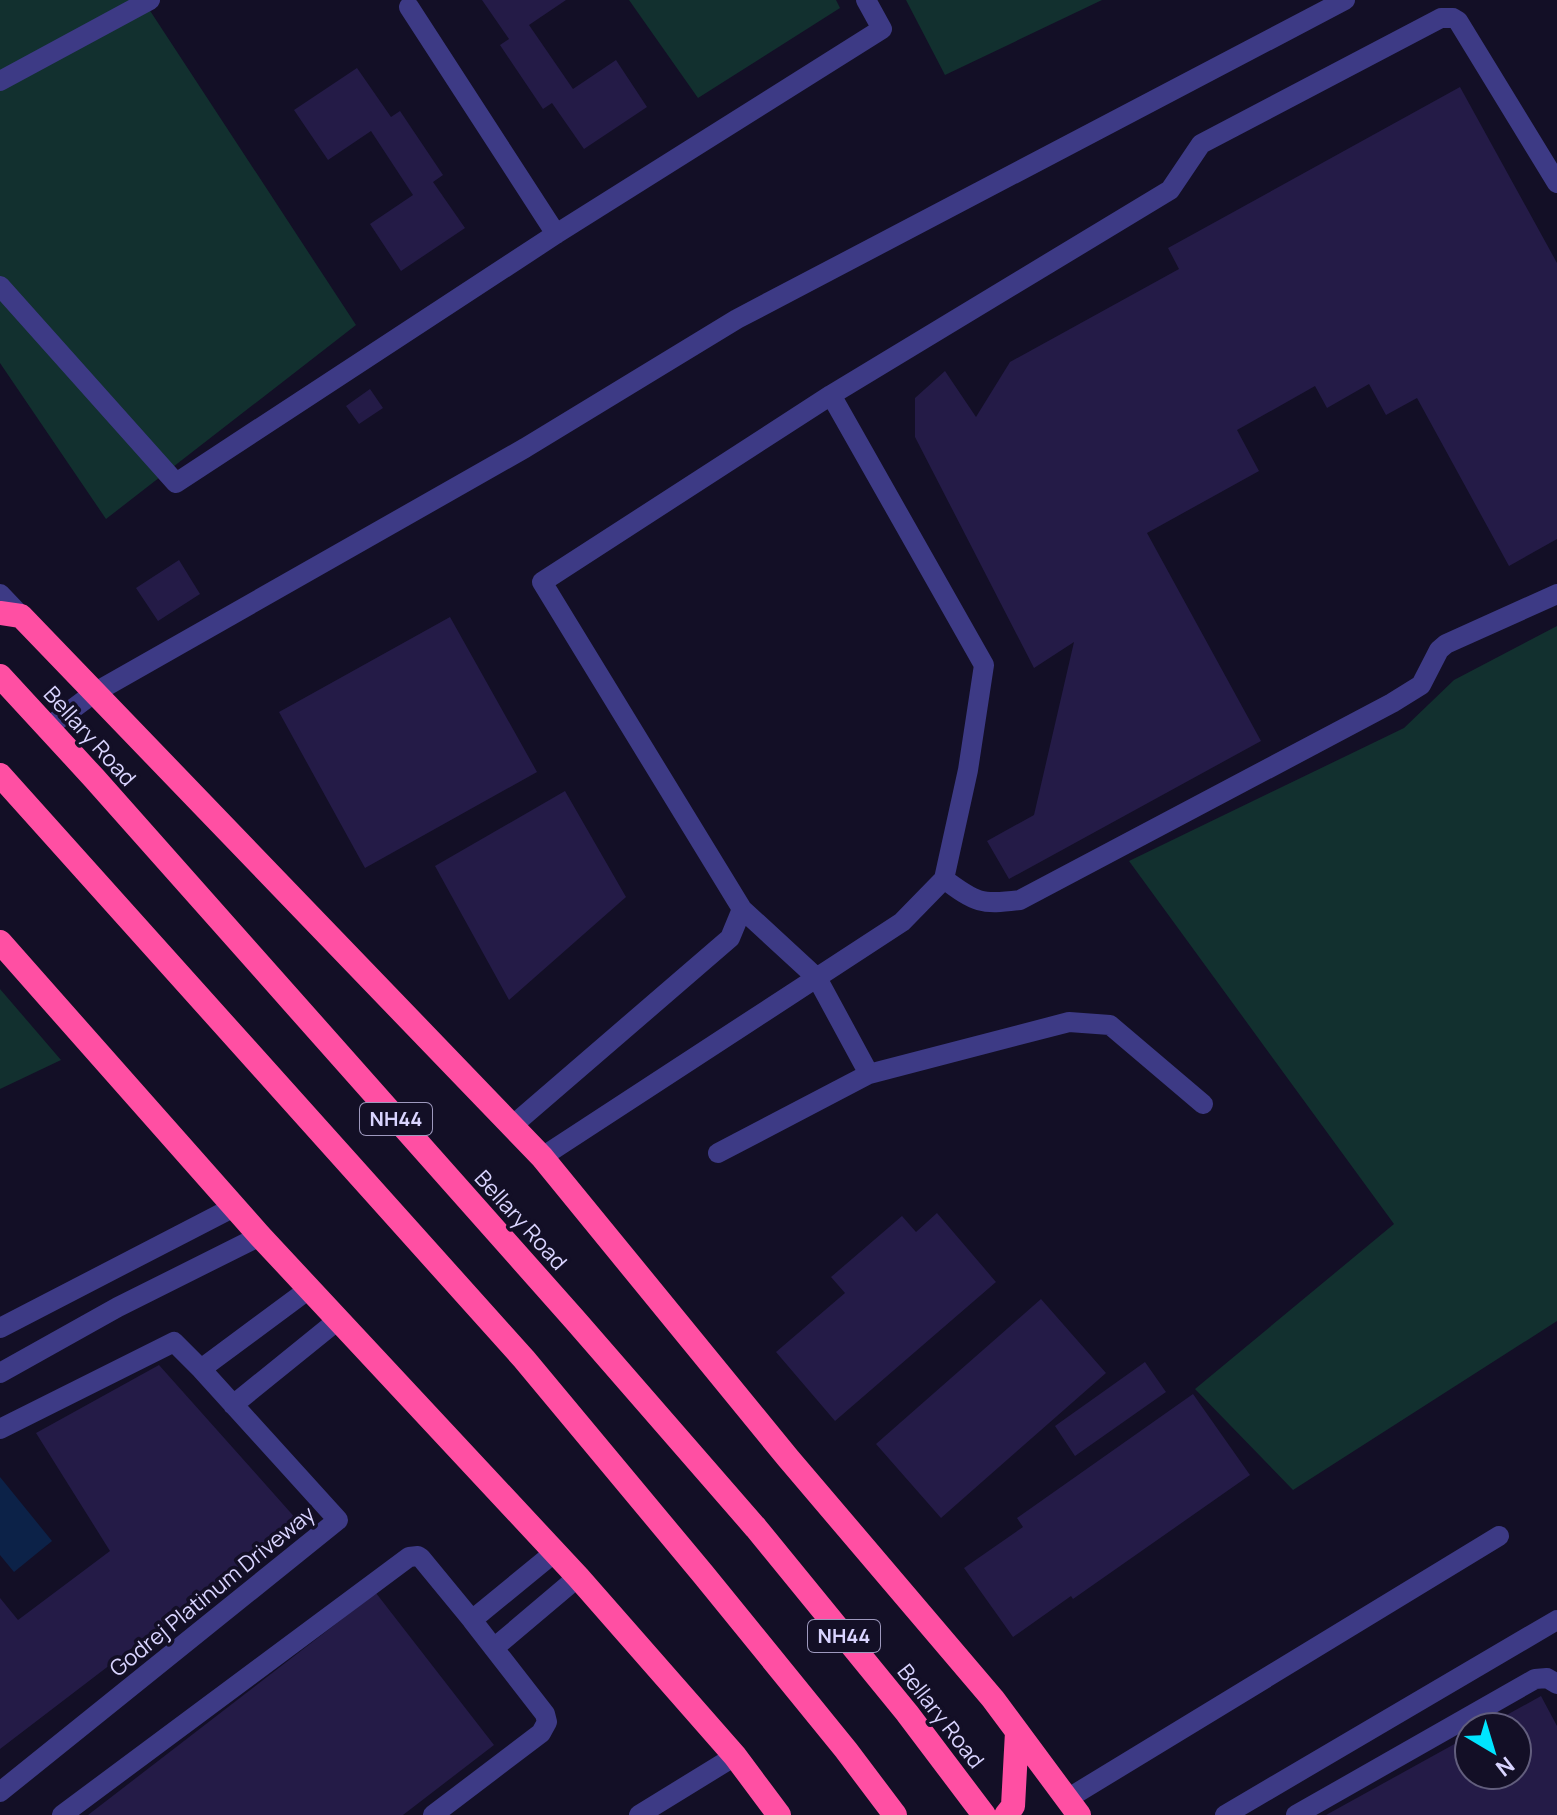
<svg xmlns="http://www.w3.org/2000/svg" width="1557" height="1815" font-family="Manrope,sans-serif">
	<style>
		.green { fill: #12302f }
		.water { fill: #0c2248 }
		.building { fill: #241b47 }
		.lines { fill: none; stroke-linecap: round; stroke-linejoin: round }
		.minor { stroke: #3d3a85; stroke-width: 20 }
		.highway { stroke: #ff4fa3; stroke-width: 24 }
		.labels { text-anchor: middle; stroke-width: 7; stroke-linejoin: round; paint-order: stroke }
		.shield { fill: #130f26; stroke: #9e99be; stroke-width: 2 }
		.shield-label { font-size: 20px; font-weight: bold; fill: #d9d4ff }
		.street-label { font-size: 22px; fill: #d9d4ff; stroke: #130f26 }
	</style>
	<rect width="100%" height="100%" fill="#130f26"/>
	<!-- green -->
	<path class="green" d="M0 0H143L356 325 106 519 0 363Z
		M629 0H836L840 8 698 98Z
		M906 0H1102L945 75Z
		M1557 626V1321L1293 1490 1195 1389 1394 1224 1129 861 1404 728 1454 680Z
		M0 989 61 1060 0 1089Z"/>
	<!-- water -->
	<path class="water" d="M0 1477 52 1541 14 1572 0 1555Z"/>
	<!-- building -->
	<path class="building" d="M482 0H566L529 25 573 89 616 60 647 107 584 149 552 103 543 109 500 45 509 39Z
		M357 68 391 117 400 111 443 175 433 182 465 228 401 271 370 224 413 195 371 131 328 160 294 110Z
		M1460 87 1557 263V539L1509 566 1417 398 1386 415 1369 384 1327 408 1315 386 1237 430 1259 471 1147 533 1261 741 1009 879 987 841 1034 815 1074 642 1034 668 915 437V398L945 371 976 417 1010 362 1179 269 1168 248Z
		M370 389 383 408 359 424 346 406Z
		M179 560 200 594 158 621 136 588Z
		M450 617 537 772 365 868 279 712Z
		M565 791 626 897 509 1000 435 866Z
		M937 1213 996 1282 835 1421 776 1352 845 1293 831 1277 902 1216 916 1232Z
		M1041 1299 1106 1373 941 1518 876 1444Z
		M1145 1362 1166 1392 1075 1456 1055 1426Z
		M159 1365 298 1521 0 1749V1598L18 1620 110 1551 36 1433Z
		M1193 1394 1250 1475 1073 1599 1071 1596 1013 1637 964 1568 1023 1527 1017 1518Z
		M376 1593 494 1745 403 1815H88Z
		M1541 1696 1557 1726V1815H1326L1469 1736V1775H1517V1727H1485Z"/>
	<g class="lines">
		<!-- minor -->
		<path class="minor" d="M409 7 556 234
			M0 81 150 0
			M0 286 176 483 556 234 882 29 866 0
			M0 594 21 616
			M47 728 94 693 525 448 737 319 1345 0
			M944 879C976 903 981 905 1020 900L1392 703 1421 685 1439 650 1446 644 1557 594
			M742 909 817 978 869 1074
			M512 1126 730 938 742 909 542 582 831 395 1170 190 1201 144 1441 18H1453L1458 21 1557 183
			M718 1153 869 1074 1069 1022 1110 1025 1203 1104
			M542 1157 902 922 944 879 968 770 984 665 831 395
			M0 1328 234 1207
			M201 1369 309 1289
			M0 1373 118 1307 260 1236
			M233 1405 338 1320
			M0 1429 174 1342 201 1369 338 1520 0 1792
			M472 1620 555 1552
			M494 1648 578 1577
			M1067 1799 1499 1536
			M62 1815 409 1557 418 1556 421 1558 472 1620 545 1714 547 1722 541 1733 433 1815
			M639 1815 735 1756
			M1225 1815 1557 1620
			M1296 1815 1535 1679 1547 1678 1557 1684"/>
		<!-- highway -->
		<path class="highway" d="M0 613 21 616 542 1157 788 1458 993 1699 1079 1815
			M0 676 94 778 575 1320 756 1528 907 1713 984 1815
			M0 775 524 1359 703 1574 846 1750 895 1815
			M0 942 260 1236 578 1577 735 1756 779 1815
			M1006 1815 1013 1806 1017 1732"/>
	</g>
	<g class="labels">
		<!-- shield labels -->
		<g class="shield">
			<rect x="360" y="1103" width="72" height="32" rx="6"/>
			<rect x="808" y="1620" width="72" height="32" rx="6"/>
		</g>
		<g class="shield-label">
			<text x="396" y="1126">NH44</text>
			<text x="844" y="1643">NH44</text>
		</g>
		<!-- street labels -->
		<g class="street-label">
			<text transform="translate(90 736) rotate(48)" y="8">Bellary Road</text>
			<text transform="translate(521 1220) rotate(48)" y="8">Bellary Road</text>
			<text transform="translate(212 1591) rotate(-39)" y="8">Godrej Platinum Driveway</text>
			<text transform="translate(941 1716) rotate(52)" y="8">Bellary Road</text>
		</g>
	</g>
	<!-- north arrow -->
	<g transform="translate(1493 1751) rotate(142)"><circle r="38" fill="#130f26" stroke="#625e7d" stroke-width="2"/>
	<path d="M0-6L14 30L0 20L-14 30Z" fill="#00e5ff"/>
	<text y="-12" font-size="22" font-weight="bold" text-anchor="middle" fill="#d9d4ff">N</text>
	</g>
</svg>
